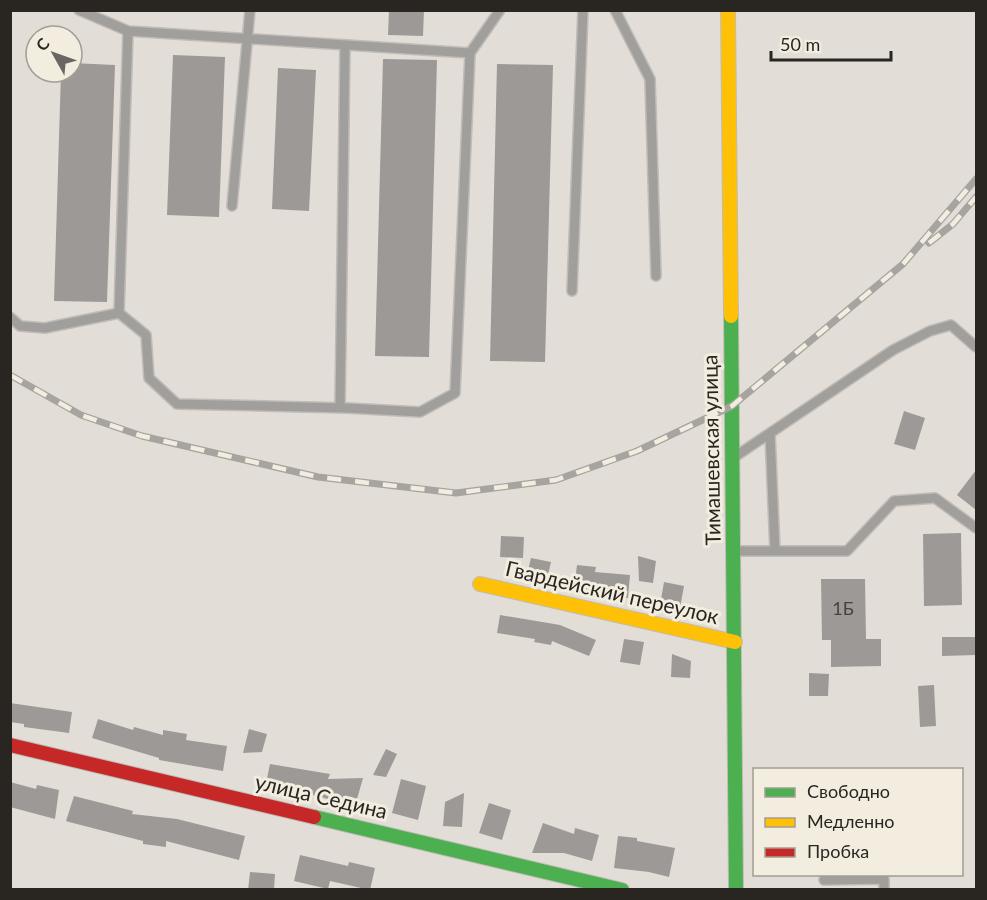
<svg xmlns="http://www.w3.org/2000/svg" width="987" height="900" font-family="Lato,sans-serif">
	<style>
		.building { fill: #9d9996 }
		.lines { fill: none; stroke-linecap: round; stroke-linejoin: round }
		.lane-casing { stroke: #c0bcb7; stroke-width: 12 }
		.fast-casing { stroke: #c0bcb7; stroke-width: 16 }
		.slow-casing { stroke: #c0bcb7; stroke-width: 16 }
		.jam-casing { stroke: #c0bcb7; stroke-width: 16 }
		.lane { stroke: #a19f9c; stroke-width: 9 }
		.fast { stroke: #4caf50; stroke-width: 14 }
		.slow { stroke: #ffc107; stroke-width: 14 }
		.jam { stroke: #c62828; stroke-width: 14 }
		.rail-casing { stroke: #a7a4a0; stroke-width: 7 }
		.rail { stroke: #f3ede0; stroke-width: 4.5; stroke-dasharray: 14; stroke-linecap: butt }
		.labels { text-anchor: middle; stroke-width: 6; stroke-linejoin: round; paint-order: stroke }
		.number-label { font-size: 18px; fill: #46433f }
		.street-label { font-size: 21px; fill: #292622; stroke: #f3ede0 }
	</style>
	<rect width="100%" height="100%" fill="#e2ded7"/>
	<!-- building -->
	<path class="building" d="M389 10H424L423 36 388 35Z
		M173 55 225 57 219 217 167 215Z
		M383 59 437 60 429 357 375 356Z
		M72 63 115 65 107 302 54 301 61 72H72Z
		M497 64 553 65 545 362 490 361Z
		M278 68 316 70 309 211 272 209Z
		M904 411 925 418 915 450 894 444Z
		M976 470V510L957 495Z
		M961 533 962 605 924 606 923 534Z
		M501 536 524 537 523 558 500 557Z
		M638 556 656 561 653 583 639 581Z
		M531 558 551 562 546 584 526 579Z
		M577 565 596 567 595 572 630 575 628 598 611 596V592L574 588Z
		M821 579H865L866 639H881V666L831 667V640H822Z
		M664 582 684 586 680 608 660 605Z
		M500 615 560 625 596 640 589 656 552 641 551 645 534 642 535 639 497 633Z
		M942 637H976V655L942 656Z
		M624 639 644 642 640 665 620 662Z
		M672 654 691 661 690 678 671 677Z
		M809 673 829 674 828 696H809Z
		M934 685 936 726 920 727 918 686Z
		M10 703 72 712 69 733 24 727V724L10 722Z
		M98 719 133 730 134 727 163 735V730L187 734 186 740 227 746 223 771 159 760V758L92 738Z
		M249 729 267 734 262 752 243 753Z
		M386 749 397 754 386 777 373 775Z
		M270 764 330 774 328 779 363 778 355 806 266 783Z
		M401 779 426 786 418 820 392 813Z
		M10 782 36 789 37 785 59 790 55 819 10 807Z
		M464 793 462 827 443 826 445 802Z
		M74 796 133 811 132 814 177 819 245 836 239 860 166 841V847L143 844V841L69 822 66 821Z
		M489 803 511 810 502 840 479 833Z
		M543 823 574 834 575 828 599 835 592 861 564 853H532Z
		M618 836 637 838V841L675 848 669 877 649 872 614 868Z
		M300 855 348 866 349 862 375 868 370 890 330 881 328 889 294 881Z
		M250 872 275 874 274 890H248Z"/>
	<g class="lines">
		<defs>
			<path id="lane" d="M79 10 128 31 470 53
				M615 10 650 79 656 276
				M128 31 119 313 146 335 149 378 177 404 347 408 420 412 455 393 470 53 500 10
				M232 206 250 10
				M572 291 583 10
				M10 317 20 326 45 328 119 313
				M340 408 345 45
				M770 433 775 551
				M736 456 893 350 930 331 951 325 976 347
				M734 551H847L894 501 935 498 976 528
				M824 880 884 879V890"/>
			<path id="fast" d="M731 316 736 890
				M314 817 622 890"/>
			<path id="slow" d="M728 10 731 316
				M480 584 735 642"/>
			<path id="jam" d="M10 745 314 817"/>
		</defs>
		<!-- lane casing -->
		<use href="#lane" class="lane-casing"/>
		<!-- fast casing -->
		<use href="#fast" class="fast-casing"/>
		<!-- slow casing -->
		<use href="#slow" class="slow-casing"/>
		<!-- jam casing -->
		<use href="#jam" class="jam-casing"/>
		<!-- lane -->
		<use href="#lane" class="lane"/>
		<!-- fast -->
		<use href="#fast" class="fast"/>
		<!-- slow -->
		<use href="#slow" class="slow"/>
		<!-- jam -->
		<use href="#jam" class="jam"/>
		<defs>
			<path id="rail" d="M929 243 953 224 976 197
				M10 375 81 415 142 436 318 477 456 493 556 480 637 451 732 406 903 264 976 179"/>
		</defs>
		<!-- rail casing -->
		<use href="#rail" class="rail-casing"/>
		<!-- rail -->
		<use href="#rail" class="rail"/>
	</g>
	<g class="labels">
		<!-- number labels -->
		<g class="number-label">
			<text x="843" y="615">1Б</text>
		</g>
		<!-- street labels -->
		<g class="street-label">
			<text transform="translate(712 450) rotate(-91)" y="7">Тимашевская улица</text>
			<text transform="translate(612 593) rotate(13)" y="7">Гвардейский переулок</text>
			<text transform="translate(321 797) rotate(13)" y="7">улица Седина</text>
		</g>
	</g>
	<!-- border -->
	<rect width="987" height="900" fill="none" stroke="#292622" stroke-width="24"/>
	<!-- legend -->
	<rect x="753" y="768" width="210" height="108" fill="#f3ede0" stroke="#a29d94" stroke-width="1.5"/>
	<rect x="765" y="788" width="30" height="9" fill="#4caf50" stroke="#a29d94" stroke-width="1.5"/>
	<text x="807" y="798" font-size="18" fill="#292622">Свободно</text>
	<rect x="765" y="818" width="30" height="9" fill="#ffc107" stroke="#a29d94" stroke-width="1.5"/>
	<text x="807" y="828" font-size="18" fill="#292622">Медленно</text>
	<rect x="765" y="848" width="30" height="9" fill="#c62828" stroke="#a29d94" stroke-width="1.5"/>
	<text x="807" y="858" font-size="18" fill="#292622">Пробка</text>
	<!-- north arrow -->
	<g transform="translate(54 54) rotate(310)"><circle r="28" fill="#f3ede0" stroke="#a29d94" stroke-width="1.5"/>
	<path d="M0-4.5L10 22L0 15L-10 22Z" fill="#6a6661"/>
	<text y="-9" font-size="16" font-weight="bold" text-anchor="middle" fill="#292622">С</text>
	</g>
	<!-- scale -->
	<path d="M771 51v9h120v-9" fill="none" stroke="#292622" stroke-width="3"/>
	<text x="780" y="51" font-size="18" fill="#292622" stroke="#f3ede0" stroke-width="4.5" paint-order="stroke">50 m</text>
</svg>
